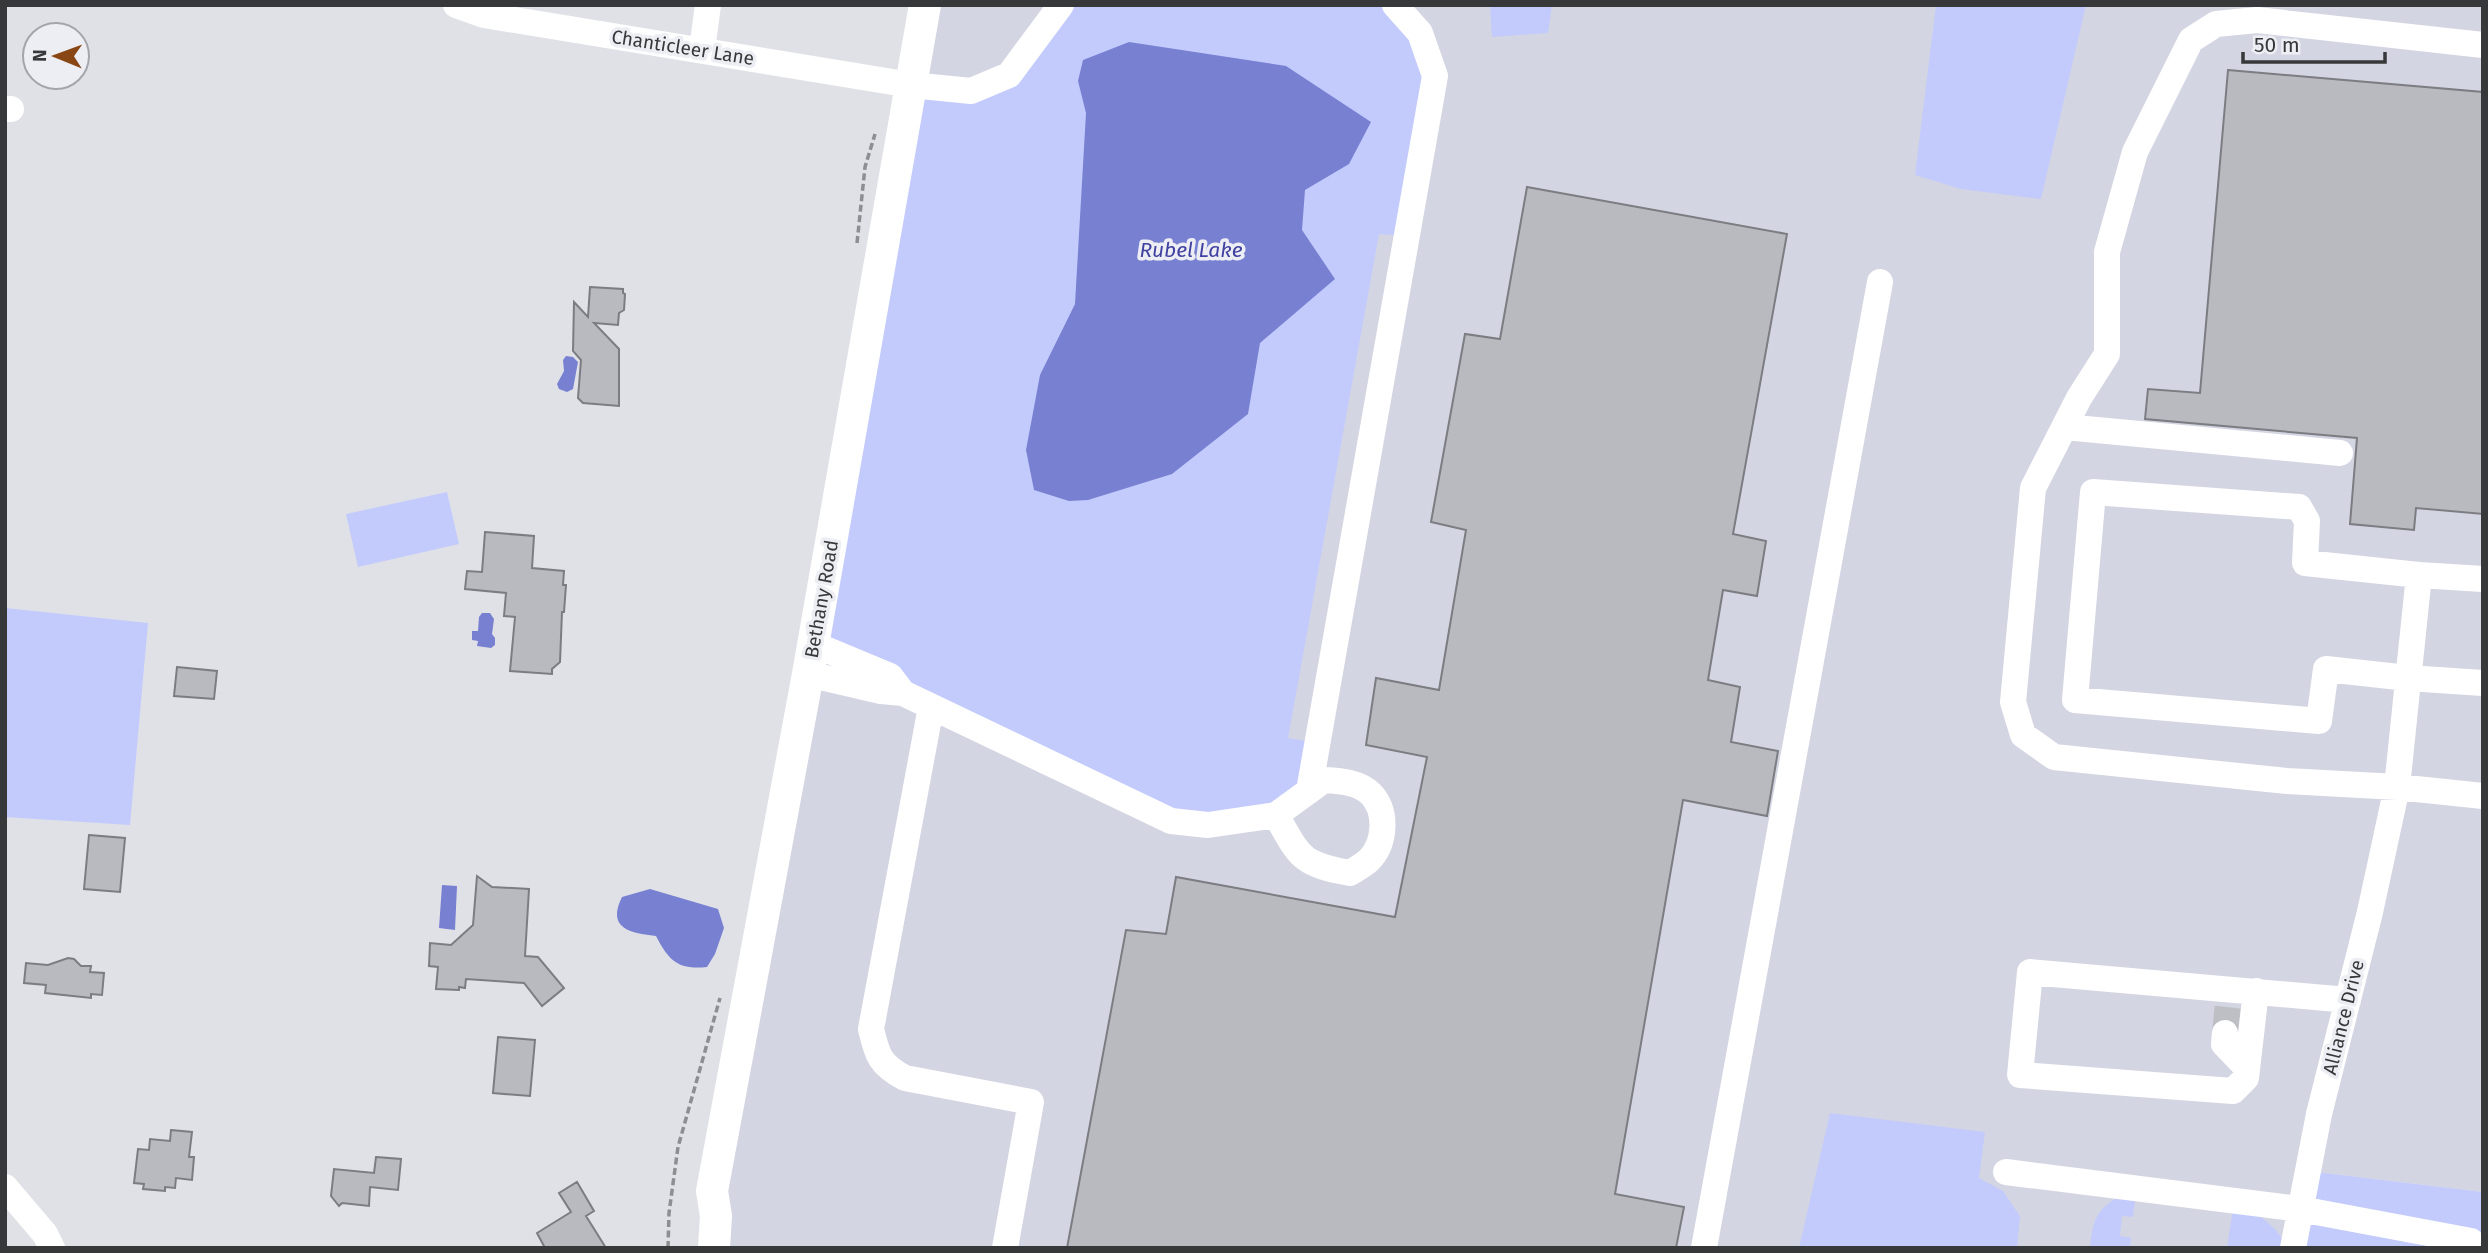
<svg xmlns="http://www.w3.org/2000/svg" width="2488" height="1253" font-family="'Fira Sans',sans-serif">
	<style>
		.built { fill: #d3d5e2 }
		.green { fill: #c3cbfd }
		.water { fill: #7880d1 }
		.building { fill: #b9babf; stroke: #7c7d82; stroke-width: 2 }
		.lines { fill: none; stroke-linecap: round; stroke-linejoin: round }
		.minor-tunnel { stroke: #bebfc4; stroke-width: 26; stroke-dasharray: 26 13; stroke-linecap: butt }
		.path { stroke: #8d8e92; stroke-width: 3.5; stroke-dasharray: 7 3.5; stroke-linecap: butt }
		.minor { stroke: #fff; stroke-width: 26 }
		.major { stroke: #fff; stroke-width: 32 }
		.labels { text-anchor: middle; stroke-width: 7; stroke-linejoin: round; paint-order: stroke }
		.street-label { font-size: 19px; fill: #37383a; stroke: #edeef4 }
		.water-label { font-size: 21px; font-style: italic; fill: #4141a1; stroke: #edeef4 }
	</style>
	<rect width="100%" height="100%" fill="#e0e1e7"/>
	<!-- built -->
	<path class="built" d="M926 5H2483V1192L2308 1171 2295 1248H714Z"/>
	<!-- green -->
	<path class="green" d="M1061 5H1395L1435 76 1407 236 1379 234 1288 738 1318 743 1309 791 1208 825 813 644 911 85 1009 75Z
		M1490 5H1552L1548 33 1492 37Z
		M1936 5H2086L2041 199 1961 189 1915 175Z
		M447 492 459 544 358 567 346 514Z
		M5 608 148 623 130 825 5 817Z
		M1830 1113 1985 1132 1979 1178 2003 1191 2020 1216 2017 1248H1799Z
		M2307 1171 2483 1192V1248H2293Z
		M2121 1195 2135 1201 2133 1217 2122 1216 2120 1236 2131 1238 2130 1248H2090C2093 1219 2096 1210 2121 1195Z
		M2251 1208 2276 1230 2288 1248H2227L2233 1209Z"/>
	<!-- water -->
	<path class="water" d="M1129 42 1286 66 1371 122 1349 164 1305 190 1302 230 1335 279 1260 343 1248 414 1172 474 1088 500 1069 501 1034 490 1026 450 1040 375 1075 304 1086 113 1078 81 1083 60Z
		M566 356 573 357 578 362 573 389 567 392 559 389 557 384 564 371 563 360Z
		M482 613H490L494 619 492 634 495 638V645L491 648 477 646 478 641 472 640V631H478L479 617Z
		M442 885 457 886 455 930 439 928Z
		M650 889 718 909 724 928 715 954 707 967C678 970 669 961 656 936 631 933 606 929 622 897Z"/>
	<!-- building -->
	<path class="building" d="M2228 70 2483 92V514L2416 508 2414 530 2350 524 2357 438 2145 419 2148 389 2200 393Z
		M1527 187 1787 234 1733 534 1766 541 1757 596 1723 590 1708 680 1740 687 1731 742 1778 751 1767 816 1683 800 1615 1194 1684 1207 1676 1248H1067L1126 930 1166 934 1176 877 1395 917 1427 757 1366 745 1376 678 1439 690 1466 530 1431 522 1465 334 1500 339Z
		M590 287 623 289V293L625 294 624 310 619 313 618 325 594 323 619 349V406L583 403 578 398 581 360 573 351 574 302 588 317Z
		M485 532 534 536 532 568 564 571 563 585H566L564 612H562L560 662 552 669V674L510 671 515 617 504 616 506 593 465 589 467 571 482 572Z
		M177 667 217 671 214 699 174 696Z
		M89 835 125 838 120 892 84 889Z
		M477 876 492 887 529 889 525 956 538 957 564 988 542 1006 524 983 466 979 465 988 459 987V990L436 989 438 967 429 966 430 943 451 945 473 925Z
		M68 958 74 959 81 966H91L90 972 104 973 102 995 91 994V998L45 993 46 985 24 983 26 963 48 965Z
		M498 1037 535 1040 530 1096 493 1093Z
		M171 1130 192 1132 189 1157H194L192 1180 176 1178 175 1188 165 1187V1191L143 1189 144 1184 134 1183 138 1149 149 1150 150 1139 170 1141Z
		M376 1157 401 1159 398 1190 370 1187 369 1206 342 1203 339 1206 331 1196 334 1169 374 1173Z
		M577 1182 594 1211 586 1216 606 1248H545L537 1233 571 1212 559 1193Z"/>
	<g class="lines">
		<!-- minor-tunnel -->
		<path class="minor-tunnel" d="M2225 1033 2228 1004"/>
		<!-- path -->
		<path class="path" d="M857 243 865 167 875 134
			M668 1248 669 1213 678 1147 720 998"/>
		<!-- minor -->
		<path class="minor" d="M456 5 484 15 911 85 971 91 1009 75 1061 5
			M2483 45 2257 20 2216 24 2191 40 2135 152 2107 252V354L2079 398 2033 488 2013 702 2023 735 2054 757 2287 781 2397 787 2483 796
			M702 50 708 5
			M5 109H11
			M2065 427 2340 453
			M2419 575 2305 563 2307 521 2299 507 2093 492 2075 700 2319 721 2326 669 2408 678 2483 683
			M813 644 890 676 903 693
			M808 674 881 691 903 693 1171 821 1208 825 1276 815C1300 857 1300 864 1350 873 1356 869 1364 865 1369 860 1385 844 1388 812 1371 794 1359 782 1340 781 1324 780L1276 815
			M931 707 871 1029C877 1055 880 1065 905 1078L1031 1102 1005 1248
			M1309 791 1435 76 1420 33 1395 5
			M2256 991 2246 1078 2233 1091 2020 1075 2030 972 2348 1000
			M2225 1033 2224 1044 2247 1068
			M2006 1172 2300 1209 2471 1241 2475 1248
			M5 1187 45 1234 52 1248
			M1704 1248 1880 282
			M2293 1248 2319 1114 2370 912 2397 787 2419 575 2483 579"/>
		<!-- major -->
		<path class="major" d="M714 1248 716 1216 712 1191 808 674 925 5"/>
	</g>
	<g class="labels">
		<!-- street labels -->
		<g class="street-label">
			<text transform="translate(683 47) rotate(9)" y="7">Chanticleer Lane</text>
			<text transform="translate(821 599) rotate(-80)" y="7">Bethany Road</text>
			<text transform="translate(2343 1017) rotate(-76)" y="7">Alliance Drive</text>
		</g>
		<!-- water labels -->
		<g class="water-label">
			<text x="1191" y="257">Rubel Lake</text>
		</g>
	</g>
	<!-- border -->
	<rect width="2488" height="1253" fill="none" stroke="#37383a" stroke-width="14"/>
	<!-- north arrow -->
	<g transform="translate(56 56) rotate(271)"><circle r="33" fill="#edeef4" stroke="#a4a5aa" stroke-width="2"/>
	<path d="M0-5L12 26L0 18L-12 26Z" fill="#884614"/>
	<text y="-10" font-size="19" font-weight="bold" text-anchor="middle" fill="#37383a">N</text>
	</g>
	<!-- scale -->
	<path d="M2243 52v10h142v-10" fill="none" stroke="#37383a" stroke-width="3.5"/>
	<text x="2254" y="52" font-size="21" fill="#37383a" stroke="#edeef4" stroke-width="5" paint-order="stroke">50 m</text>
</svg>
